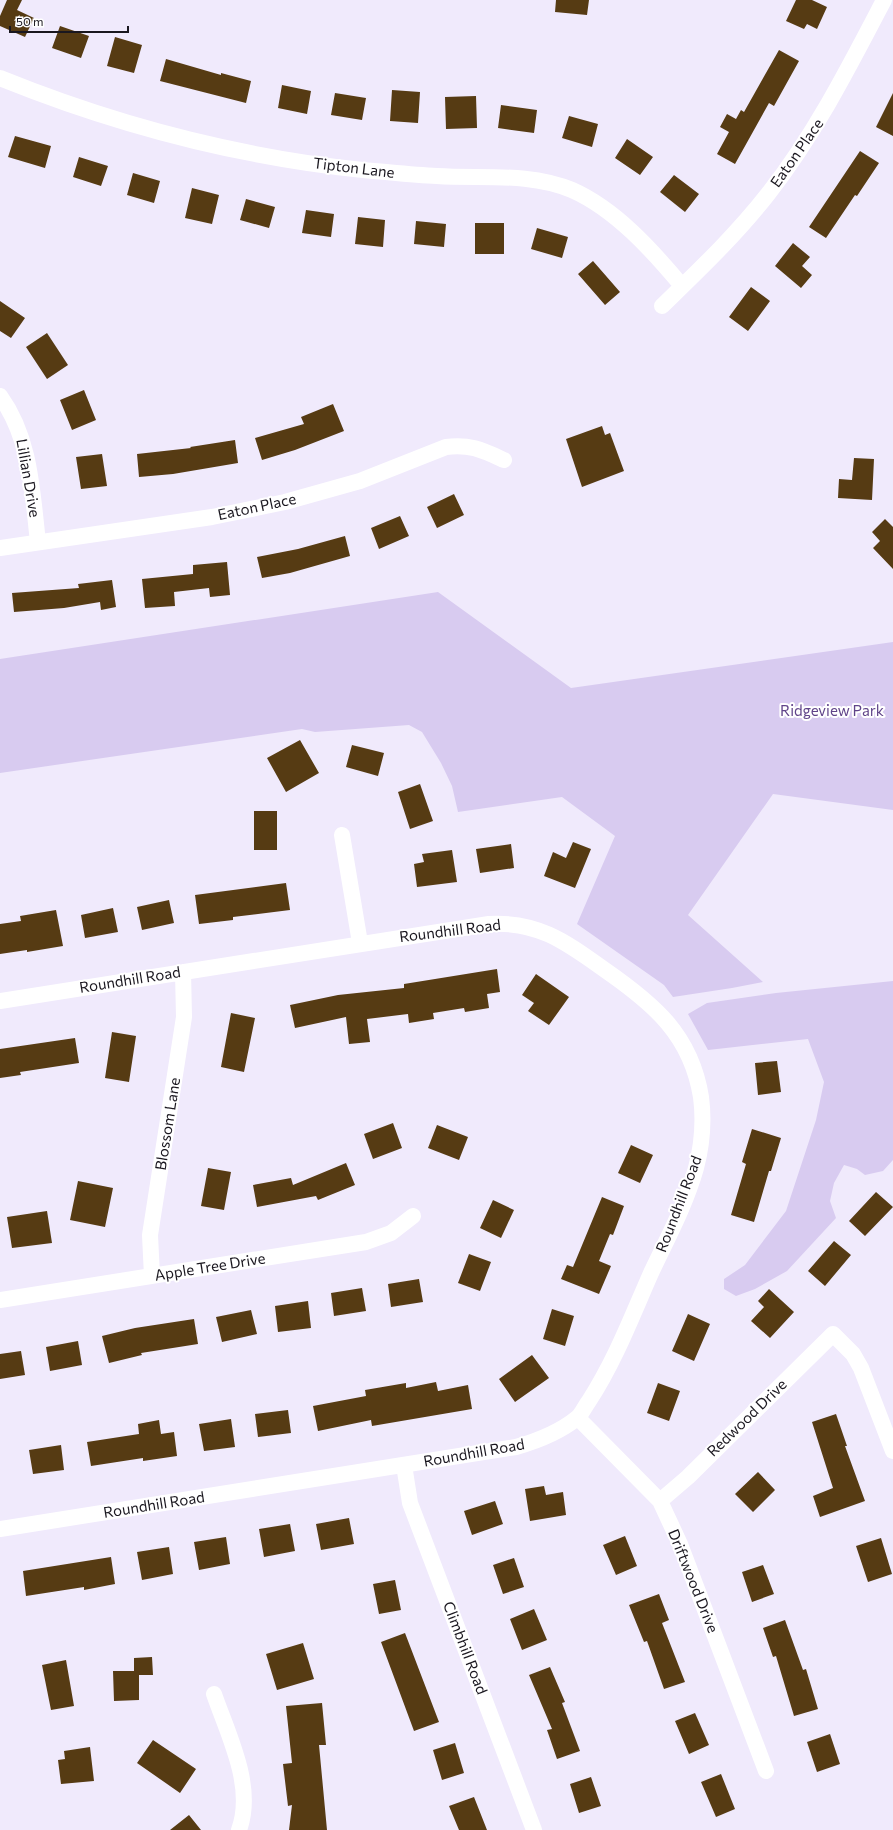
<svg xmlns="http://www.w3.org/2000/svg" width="893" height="1830" font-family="Commissioner,sans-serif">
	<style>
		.green { fill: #d8cbf0 }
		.building { fill: #563b13 }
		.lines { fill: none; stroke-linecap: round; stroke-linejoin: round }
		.minor { stroke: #fff; stroke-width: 16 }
		.labels { text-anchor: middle; stroke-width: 4; stroke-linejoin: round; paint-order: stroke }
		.street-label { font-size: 15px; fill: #1a171f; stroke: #fff }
		.park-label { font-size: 15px; fill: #604489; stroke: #fff }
	</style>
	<rect width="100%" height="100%" fill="#f0eafc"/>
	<!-- green -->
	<path class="green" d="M438 592 571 688 893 642V810L773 794 688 915 763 982 732 988 673 997 664 985 577 924 615 836 562 797 458 812 452 786 441 763 422 732 409 725 315 732 302 729 0 773V659Z
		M893 981V1160L883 1171 865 1175 857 1169 844 1165 834 1183 830 1201 836 1218 787 1271 755 1289 736 1296 724 1289V1279L745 1265 786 1211 816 1120 824 1082 808 1039 708 1050 688 1014 707 1003 776 993Z"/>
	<!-- building -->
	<path class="building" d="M7 0H22L17 10 34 18 25 37 0 26V16Z
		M556 0H589L587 15 555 12Z
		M796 0H812L827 7 817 29 807 24 804 29 786 21Z
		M60 26 89 36 81 58 52 48Z
		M115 37 142 45 134 73 107 66Z
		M779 50 799 61 774 106 769 103 735 164 717 154 729 132 720 127 727 114 736 119 741 110 744 112Z
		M166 59 221 75V73L251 81 246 103 160 81Z
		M282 85 311 91 307 114 278 108Z
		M392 90 420 92 418 123 390 121Z
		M335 93 366 98 362 120 331 115Z
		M893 93V136L876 127Z
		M476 96 477 128 446 129 445 97Z
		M501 105 537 110 534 133 498 128Z
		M569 116 598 124 592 147 562 138Z
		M15 136 51 146 45 168 8 157Z
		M627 139 653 157 640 175 615 158Z
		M860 151 879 163 857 196 855 195 826 238 809 227Z
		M79 157 108 166 101 186 73 177Z
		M133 173 160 181 154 203 127 195Z
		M674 175 699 194 685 212 660 192Z
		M192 188 219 195 212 224 185 218Z
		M246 199 275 207 269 228 240 220Z
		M306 210 334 214 331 237 302 233Z
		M358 217 385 220 383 247 355 244Z
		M416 221 446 224 444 247 414 244Z
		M475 223H504V254H475Z
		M537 228 568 237 562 258 531 249Z
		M793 243 810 257 802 266 812 275 801 288 775 266Z
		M593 261 620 292 605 305 578 274Z
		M751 287 770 301 748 331 729 317Z
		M0 301 25 318 11 338 0 331Z
		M47 333 68 365 47 379 26 347Z
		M84 390 96 420 72 430 60 400Z
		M333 404 344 431 295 450 262 460 255 438 304 424 301 417Z
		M602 426 605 435 610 433 624 471 582 487 566 439Z
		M235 440 238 463 173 474 139 477 137 454 191 448 190 447Z
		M102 454 107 486 81 489 76 457Z
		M854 458 874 459 872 500 838 498 839 479 852 480Z
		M454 494 464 515 437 528 427 507Z
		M400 516 409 536 379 549 371 528Z
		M885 519 893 527V569L873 548 880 541 872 532Z
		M345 536 350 556 290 573 262 578 257 557 298 549Z
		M227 562 230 595 210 597 209 588 174 592 175 606 145 608 142 579 193 574V565Z
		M112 580 116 607 101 610 100 602 64 608 14 612 12 593 79 588 78 584Z
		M300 740 319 773 286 792 267 758Z
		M352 745 384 753 378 776 346 767Z
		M420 784 433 821 410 829 398 792Z
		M254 811H277V850H254Z
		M573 842 591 849 575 888 544 876 553 852 566 858Z
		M511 844 514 868 480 873 476 849Z
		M452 850 457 882 417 887 414 864 424 862 422 854Z
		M286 883 290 910 233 917V920L199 924 195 895Z
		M169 900 174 923 142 930 137 907Z
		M113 908 118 932 85 938 81 915Z
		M56 910 63 946 27 952V950L0 954V924L21 921 20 916Z
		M497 969 500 992 487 994 489 1008 465 1012 464 1008 433 1013 434 1019 409 1023 408 1014 367 1019 370 1042 349 1044 346 1017 295 1028 290 1005 338 995 404 988V984Z
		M536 974 569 997 549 1025 528 1011 534 1003 522 995Z
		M231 1013 255 1018 244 1072 221 1067Z
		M112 1032 136 1036 129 1082 105 1078Z
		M75 1038 79 1063 20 1072 21 1075 0 1078V1049Z
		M777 1061 781 1092 758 1095 755 1063Z
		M393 1123 402 1148 373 1159 364 1134Z
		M437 1125 468 1137 459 1160 428 1148Z
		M752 1129 781 1138 771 1171H769L754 1222 731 1215 746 1164 742 1162Z
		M631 1145 653 1155 640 1183 618 1173Z
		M346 1163 355 1185 318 1200 316 1196 257 1207 253 1185 291 1178 293 1185Z
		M208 1168 231 1172 224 1210 201 1206Z
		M78 1181 113 1188 105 1227 70 1220Z
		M876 1192 893 1207 865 1236 849 1221Z
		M602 1197 624 1206 613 1235 610 1234 599 1261 611 1266 599 1294 561 1279 567 1265 573 1267Z
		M493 1200 514 1210 501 1238 480 1228Z
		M47 1211 52 1243 12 1248 7 1217Z
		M834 1241 851 1255 825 1286 808 1271Z
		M469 1254 491 1262 480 1291 458 1283Z
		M419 1279 423 1302 391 1307 388 1284Z
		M362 1288 366 1311 334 1316 331 1293Z
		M769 1289 794 1312 770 1338 751 1321 764 1307 758 1301Z
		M308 1301 311 1328 278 1332 275 1306Z
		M552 1309 574 1316 565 1346 543 1339Z
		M251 1310 257 1334 222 1342 216 1317Z
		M688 1314 710 1324 694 1361 672 1351Z
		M194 1319 198 1344 141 1353 142 1355 109 1363 102 1336 135 1328Z
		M78 1341 82 1365 50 1371 46 1347Z
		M21 1351 25 1375 0 1379V1354Z
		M532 1355 549 1378 515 1402 499 1379Z
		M436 1382 438 1391 468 1385 472 1409 372 1426 371 1420 318 1431 313 1406 366 1396 365 1390 406 1383V1388Z
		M658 1383 680 1391 669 1421 647 1413Z
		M288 1410 291 1433 258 1437 255 1414Z
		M836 1414 847 1446H845L865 1501 820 1517 813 1496 833 1488 812 1422Z
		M231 1419 235 1447 204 1451 199 1424Z
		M159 1420 161 1434 174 1432 177 1456 143 1461V1458L91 1466 87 1442 139 1434 138 1424Z
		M61 1445 64 1470 33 1474 29 1450Z
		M758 1472 775 1490 753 1512 735 1494Z
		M544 1486 546 1495 563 1492 566 1515 530 1521 525 1489Z
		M495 1501 503 1524 472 1535 464 1511Z
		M349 1518 354 1544 321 1550 316 1524Z
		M290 1524 295 1551 264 1557 259 1529Z
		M625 1536 637 1566 616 1575 603 1545Z
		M226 1537 230 1564 199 1570 194 1542Z
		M881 1538 892 1574 868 1582 856 1546Z
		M169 1547 173 1574 142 1580 137 1552Z
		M111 1557 115 1584 84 1590V1587L26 1596 23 1571Z
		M514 1558 524 1587 503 1594 493 1565Z
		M763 1565 774 1594 752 1602 742 1572Z
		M395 1580 401 1610 379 1614 373 1584Z
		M659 1594 669 1620 662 1623 685 1682 664 1689 647 1641 644 1642 629 1605Z
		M534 1609 547 1640 522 1650 510 1619Z
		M785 1620 803 1670 806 1669 818 1709 794 1716 776 1656 773 1657 763 1628Z
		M405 1633 439 1722 414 1731 381 1642Z
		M303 1643 314 1679 277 1690 266 1654Z
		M152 1657 153 1675H139V1700L114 1701 113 1671H134V1658Z
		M66 1660 74 1706 51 1710 42 1665Z
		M550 1667 565 1702 562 1703 580 1751 557 1759 547 1730 552 1729 529 1675Z
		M322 1703 326 1745H319L327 1830H289L292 1805 288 1806 283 1764 292 1763 286 1706Z
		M695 1713 709 1745 689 1754 675 1721Z
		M830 1734 840 1764 817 1772 807 1742Z
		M153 1740 196 1769 180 1793 137 1763Z
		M455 1743 464 1773 442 1780 433 1750Z
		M90 1747 94 1781 61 1784 58 1760 65 1759 64 1751Z
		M721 1774 735 1809 716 1817 701 1782Z
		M591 1777 601 1806 579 1813 570 1784Z
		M474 1797 487 1830H459L449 1806Z
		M189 1815 201 1830H170Z"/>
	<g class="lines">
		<!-- minor -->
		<path class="minor" d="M0 78C116 125 239 157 363 170 388 172 412 175 437 176 482 179 529 172 572 190 615 209 652 250 682 286
			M662 306C699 270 736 235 768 194 815 134 849 67 884 0
			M0 396C31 439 32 491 38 542
			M0 548 212 517 285 502 360 481 446 447C470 444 482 450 504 460
			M342 835 360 943
			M0 1001 489 924C539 921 567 943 605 970 654 1004 691 1035 701 1097 704 1120 702 1145 696 1168 686 1204 667 1239 651 1273 632 1316 615 1361 589 1401 585 1406 582 1414 577 1418 560 1432 537 1441 516 1447L0 1529
			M152 1276 150 1235 184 1017 183 972
			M0 1300 366 1242 391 1233 413 1216
			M578 1418 660 1501 680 1544 766 1771
			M404 1465 410 1503 534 1830
			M660 1501 688 1477 833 1334 853 1354 861 1368 893 1451
			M214 1694C228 1735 255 1786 239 1830"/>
	</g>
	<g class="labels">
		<!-- street labels -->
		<g class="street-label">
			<text transform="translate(797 153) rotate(-55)" y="5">Eaton Place</text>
			<text transform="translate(354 168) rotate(7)" y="5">Tipton Lane</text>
			<text transform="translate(28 478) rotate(80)" y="5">Lillian Drive</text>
			<text transform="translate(257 507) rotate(-12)" y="5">Eaton Place</text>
			<text transform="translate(450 931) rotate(-7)" y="5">Roundhill Road</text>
			<text transform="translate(130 980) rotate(-9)" y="5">Roundhill Road</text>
			<text transform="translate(168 1124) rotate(-81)" y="5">Blossom Lane</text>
			<text transform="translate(679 1204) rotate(-69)" y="5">Roundhill Road</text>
			<text transform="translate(210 1267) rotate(-9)" y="5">Apple Tree Drive</text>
			<text transform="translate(747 1418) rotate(-44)" y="5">Redwood Drive</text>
			<text transform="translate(474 1453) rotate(-10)" y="5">Roundhill Road</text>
			<text transform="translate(154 1505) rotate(-9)" y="5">Roundhill Road</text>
			<text transform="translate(693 1581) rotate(68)" y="5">Driftwood Drive</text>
			<text transform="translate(465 1648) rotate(69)" y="5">Climbhill Road</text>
		</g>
		<!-- park labels -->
		<g class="park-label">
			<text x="832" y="716">Ridgeview Park</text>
		</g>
	</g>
	<!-- scale -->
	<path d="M10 26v6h118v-6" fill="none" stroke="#1a171f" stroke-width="2"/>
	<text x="16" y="26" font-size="12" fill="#1a171f" stroke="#ffffff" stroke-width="3" paint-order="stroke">50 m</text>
</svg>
